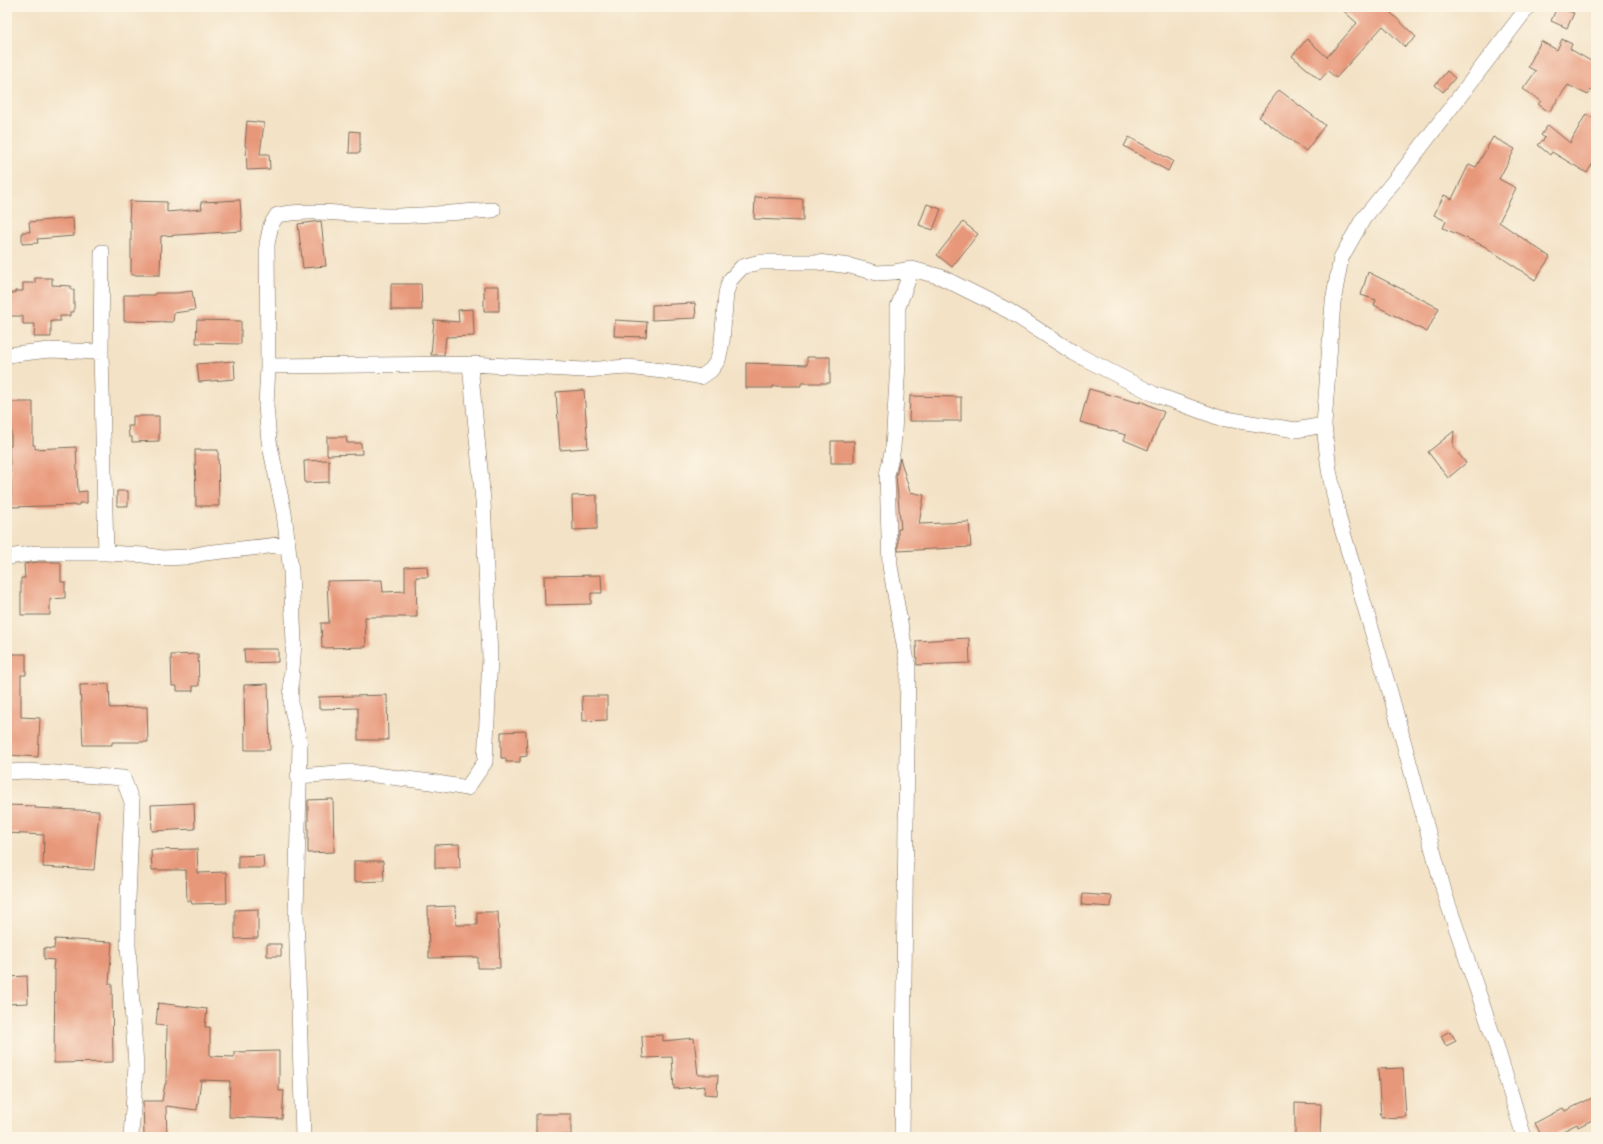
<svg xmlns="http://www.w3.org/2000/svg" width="1603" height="1144" font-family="'IM FELL Great Primer',serif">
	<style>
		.building { fill: #e8987a }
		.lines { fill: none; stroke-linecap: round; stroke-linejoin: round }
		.minor-casing { stroke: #7b6a59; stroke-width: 16 }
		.minor { stroke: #fff; stroke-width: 15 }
	</style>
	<rect width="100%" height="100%" fill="#fcf5e5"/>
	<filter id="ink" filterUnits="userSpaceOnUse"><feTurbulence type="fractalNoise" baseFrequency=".025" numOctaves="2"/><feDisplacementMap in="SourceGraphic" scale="8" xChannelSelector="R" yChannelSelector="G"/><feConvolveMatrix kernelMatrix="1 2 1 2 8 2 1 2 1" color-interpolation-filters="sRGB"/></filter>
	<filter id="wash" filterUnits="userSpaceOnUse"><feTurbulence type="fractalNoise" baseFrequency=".012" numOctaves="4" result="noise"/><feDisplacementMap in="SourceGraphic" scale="16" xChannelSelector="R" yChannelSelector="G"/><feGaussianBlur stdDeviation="0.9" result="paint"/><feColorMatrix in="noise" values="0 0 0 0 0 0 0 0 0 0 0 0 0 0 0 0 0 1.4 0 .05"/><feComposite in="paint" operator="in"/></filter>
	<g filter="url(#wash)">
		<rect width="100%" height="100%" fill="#f3e2c6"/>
		<g id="blocks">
			<!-- building -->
			<path class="building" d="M1339 7H1385L1416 37 1405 47 1383 26 1336 78 1328 71 1320 80 1292 56 1307 39 1327 57 1357 23Z
				M1557 7 1574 13 1567 28 1551 21Z
				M1562 39 1572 44 1570 49 1596 64V93L1591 90 1588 95 1568 85 1549 112 1538 104 1541 101 1523 89 1536 71 1528 67 1541 41 1557 50Z
				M1447 71 1455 78 1443 92 1435 85Z
				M1279 90 1325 125 1306 151 1259 117Z
				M1586 114 1596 120V158L1587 173 1552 152 1550 155 1538 145 1545 138 1541 135 1548 125 1570 143Z
				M247 121 264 123 260 154H269L270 169 247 170 246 146H245Z
				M350 131 360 132V153H349Z
				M1129 137 1173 161 1168 171 1124 146Z
				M1493 137 1515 149 1499 179 1516 188 1499 222 1550 257 1535 280 1484 246 1443 228 1446 221 1434 215 1444 195 1452 199 1469 164 1476 167Z
				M755 197 803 199V221L754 219Z
				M240 200 242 231 161 236 160 275H131V221H129L130 201 167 202V212L202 209 201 202Z
				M927 204 941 209 933 230 919 225Z
				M73 218 74 236 37 239 38 243 22 244V232H30L29 222Z
				M321 221 326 266 303 268 298 224Z
				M963 222 978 234 952 267 937 255Z
				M1368 272 1439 308 1427 332 1374 305 1376 300 1361 295Z
				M35 278H52V285L71 286V290H74V312H70V316H60V321H51V337H34L35 324H23V316H7V293H15V291H23V283H35Z
				M391 284H421L422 310H391Z
				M484 286H499V311H484Z
				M192 291 195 310 174 313 173 322 124 321V295H155V293H176Z
				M695 303 696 318 652 320V305Z
				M473 309 474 336 446 337 444 355H431L434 320 459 322 458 310Z
				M197 320 241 321V344L196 343Z
				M615 320 647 322 646 337 614 336Z
				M807 357H830V383H801V386H773V388H746V363L807 365Z
				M234 361 235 379 199 382 197 364Z
				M1089 389 1140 403V401L1164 412 1148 450 1124 440 1126 435 1080 422Z
				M584 390 588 448 560 450 556 392Z
				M910 396 961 397V421H909Z
				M11 402H33V445H35V449L76 447 78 492 87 491V503H79V505L12 507 9 446H11Z
				M133 416H159V441L132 442V437H129L128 426H133Z
				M1454 431 1453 447 1466 463 1448 478 1428 452Z
				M327 437H346L347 443H361L362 454 327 455Z
				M831 441H854V463H831Z
				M195 450H218L219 506H196Z
				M900 458 910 492 924 495 919 524 969 522 971 547 898 551V529H901L896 476Z
				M329 460V482L305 483 304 461Z
				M117 491H128V506H117Z
				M597 495V529L573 530 572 496Z
				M39 562H61V582H65V598L50 599V615H21V578H25L24 564Z
				M427 566 428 577H416L417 617H365L366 647 322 648 321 623H329L327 581 382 580 383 592 405 591V567Z
				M601 575 602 593H591V604L545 605 544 576Z
				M969 638 970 663 917 665 916 641Z
				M244 649H278V662L245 663Z
				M7 654H26V675H21V717L40 718 38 757 8 755Z
				M198 654 199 686H193V691H177V686H172L171 655Z
				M109 684 110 708 147 707 148 742H112V745H83L80 685Z
				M268 684 270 750H245L244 685Z
				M387 695 388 740H358V708L319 709V697Z
				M582 696H607V720L583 721Z
				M526 731 527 756 520 757V762H506V758H501V732Z
				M333 799 334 852 308 853V800Z
				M194 803 195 829 152 831 151 805Z
				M7 805 35 806V808L99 811 94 870 43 867 44 835 7 833Z
				M459 844 460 868H435V845Z
				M197 849 198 873 226 872 227 903 192 904 191 901H187L186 870H152L151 850Z
				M263 855 264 868H238V856Z
				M354 861H383L384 881 354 882Z
				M1083 894 1112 896 1111 907 1082 905Z
				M455 906 456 925H477V912H498L500 968H478V957L429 958 428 907Z
				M258 909V938L235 939V910Z
				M55 939 112 942 109 984H112L113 1062 54 1063 55 970H53L54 960 44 959V948L54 949Z
				M267 944H281V956H267Z
				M27 976 28 1003 7 1004V977Z
				M158 1003 207 1009 205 1027H210V1056L234 1057V1052L279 1051V1091H284L282 1119 229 1117 230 1081 201 1080 197 1110 166 1106 167 1137H144L143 1101H162L165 1084H166L167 1026 156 1025Z
				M1450 1031 1456 1041 1446 1046 1441 1036Z
				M663 1035V1041L694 1038 698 1075H718L717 1095 704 1094 705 1086 674 1089 672 1057 643 1058 642 1036Z
				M1403 1068 1406 1117 1381 1118 1378 1069Z
				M1596 1096V1118L1578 1127 1577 1124 1551 1137H1542L1535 1123 1563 1108 1565 1111Z
				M1295 1103 1321 1104 1320 1137H1295Z
				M536 1114H571V1135H536Z"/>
		</g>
	</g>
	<g filter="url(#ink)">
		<use href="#blocks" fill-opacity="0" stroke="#7b6a59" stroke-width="1"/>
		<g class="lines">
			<defs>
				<path id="minor" d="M102 252 101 352 106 553
					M7 355 49 350 101 352
					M268 366 470 364 584 370 628 367 680 373 701 377 711 370 718 360 722 342 726 293 730 280 742 267 760 262H818L850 266 877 273 894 272 912 269 941 277 1009 311 1074 353 1154 394 1220 418 1296 430 1324 425
					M7 557 38 553H106L144 555 162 558 186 557 205 553 287 544
					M7 772 27 771 123 778 132 802 128 899V945L136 1066 131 1137
					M298 776 351 772 431 782 467 788 485 762 490 657 483 501 470 364
					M303 1137 296 912 300 744 291 705V682L294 643 291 572 284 513 269 441 266 406 268 366 267 244 271 225 277 215C313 208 349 215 386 216 421 216 458 212 493 210
					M902 1137 908 667 890 566 887 475 893 448 898 363V307L912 269
					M1524 1137 1497 1048 1445 895 1390 692 1339 519 1329 470 1324 425 1333 302 1341 258 1363 219 1404 169 1528 7"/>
			</defs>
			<!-- minor casing -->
			<use href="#minor" class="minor-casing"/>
			<!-- minor -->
			<use href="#minor" class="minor"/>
		</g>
	</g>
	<!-- margin -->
	<rect width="1603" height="1144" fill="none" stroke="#fcf5e5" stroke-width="24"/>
</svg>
